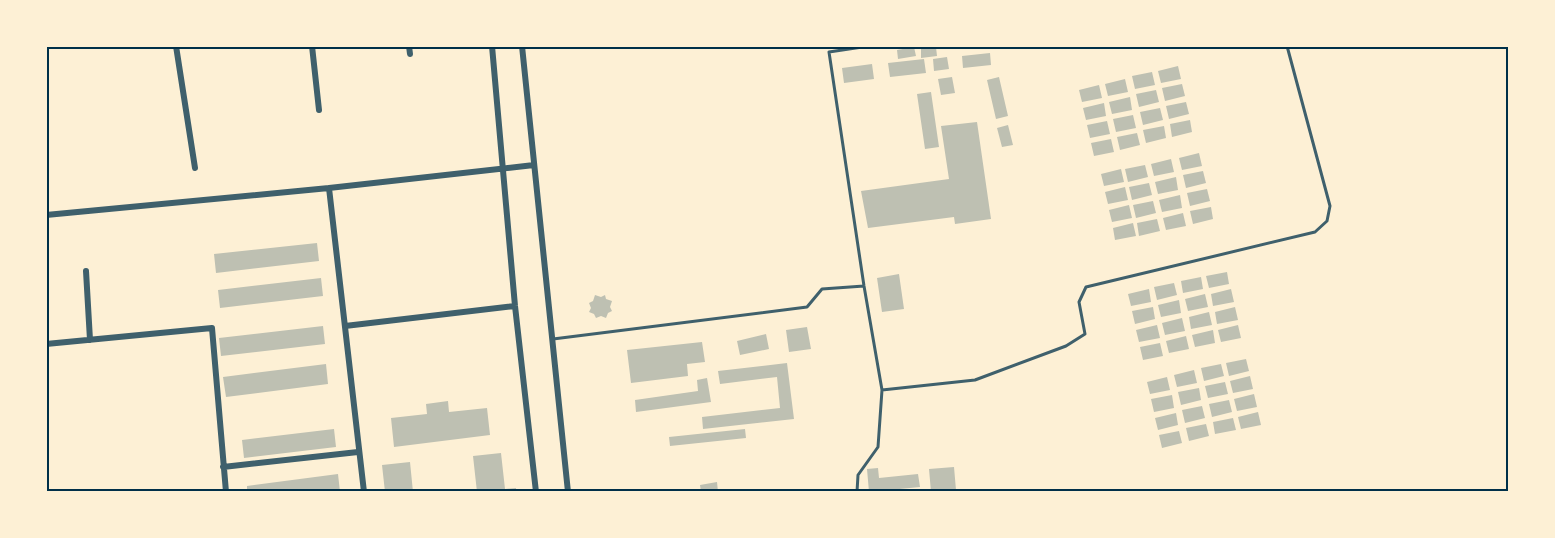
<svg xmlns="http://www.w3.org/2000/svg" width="1555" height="538" font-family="'DM Sans',sans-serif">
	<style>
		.building { fill: #bec0b2 }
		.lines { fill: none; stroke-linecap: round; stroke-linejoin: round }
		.service { stroke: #3f606c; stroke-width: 3 }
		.minor { stroke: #3f606c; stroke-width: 6 }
		.neatline { fill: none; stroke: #003049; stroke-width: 2 }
	</style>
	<rect width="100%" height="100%" fill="#fdf0d5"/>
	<!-- building -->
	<path class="building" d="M914 47 916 56 898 59 897 50Z
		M936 47 937 56 921 58V49Z
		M990 53 991 65 963 68 962 56Z
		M947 57 949 69 934 71 933 59Z
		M924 59 926 73 890 77 888 63Z
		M872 64 874 79 844 83 842 68Z
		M1178 66 1181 79 1161 83 1158 71Z
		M1152 72 1155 85 1135 89 1132 76Z
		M952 77 955 93 941 95 938 79Z
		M999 77 1008 116 996 119 987 80Z
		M1125 79 1128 92 1108 96 1105 84Z
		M1182 84 1185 96 1165 101 1162 88Z
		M1099 85 1102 98 1082 102 1079 90Z
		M1156 90 1159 102 1139 107 1136 94Z
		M931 92 939 147 925 149 917 94Z
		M1130 97 1132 110 1112 114 1109 102Z
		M1186 102 1189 114 1169 119 1166 106Z
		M1104 103 1106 116 1086 120 1083 108Z
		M1160 108 1163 120 1143 125 1140 112Z
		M1133 115 1136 128 1116 132 1113 119Z
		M1190 120 1192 132 1172 137 1170 124Z
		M1107 121 1110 134 1090 138 1087 125Z
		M977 122 991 219 955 224 954 217 868 228 861 191 949 179 941 126Z
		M1008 125 1013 145 1002 147 997 128Z
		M1164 126 1166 138 1146 143 1143 130Z
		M1137 133 1140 145 1120 150 1117 137Z
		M1111 139 1114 152 1094 156 1091 143Z
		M1199 153 1202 166 1182 170 1179 158Z
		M1171 159 1174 172 1154 176 1151 164Z
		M1145 165 1148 177 1128 182 1125 169Z
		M1121 169 1124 182 1104 186 1101 174Z
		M1203 171 1206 183 1186 188 1183 175Z
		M1176 177 1178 190 1158 194 1155 182Z
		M1149 183 1152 195 1132 200 1129 187Z
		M1125 187 1128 200 1108 204 1105 192Z
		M1207 189 1210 201 1190 206 1187 193Z
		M1180 195 1182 208 1162 212 1159 200Z
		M1153 201 1156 213 1136 218 1133 205Z
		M1129 205 1132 218 1112 222 1109 210Z
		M1211 207 1213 219 1193 224 1190 211Z
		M1183 213 1186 226 1166 230 1163 218Z
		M1157 219 1160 231 1139 236 1137 223Z
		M1133 223 1136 236 1115 240 1113 228Z
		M317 243 319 261 216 273 214 254Z
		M1227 272 1229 284 1209 288 1206 276Z
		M899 274 904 309 882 312 877 278Z
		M1201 277 1203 289 1183 293 1181 281Z
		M321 278 323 296 220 308 218 290Z
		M1174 283 1177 295 1157 300 1154 287Z
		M1149 289 1151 302 1131 306 1128 294Z
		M1231 289 1234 302 1213 306 1211 294Z
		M1205 294 1208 307 1188 311 1185 299Z
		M595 295 601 297 605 295 606 299 612 301 610 307 612 311 608 313 606 318 601 316 596 318 594 314 589 312 591 308 589 303 593 301Z
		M1179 300 1181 313 1161 317 1158 305Z
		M1153 307 1155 319 1135 324 1132 311Z
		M1235 307 1238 320 1217 324 1215 312Z
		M1209 312 1212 325 1191 329 1189 317Z
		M1182 318 1185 331 1165 335 1162 323Z
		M1157 325 1160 338 1139 342 1136 330Z
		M1238 325 1241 338 1221 342 1218 330Z
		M323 326 325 344 221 356 219 338Z
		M807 327 811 349 789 352 786 330Z
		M1213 330 1215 343 1195 347 1192 335Z
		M766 334 769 349 740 355 737 341Z
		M1186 336 1189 349 1169 353 1166 341Z
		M702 342 705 362 687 364 688 376 631 383 627 350Z
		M1160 343 1163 356 1143 360 1140 347Z
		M1246 359 1249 371 1229 376 1226 363Z
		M787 363 794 419 703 429 702 417 780 408 777 377 720 384 718 371Z
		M326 364 328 384 226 397 223 377Z
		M1221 364 1224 376 1204 381 1201 368Z
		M1194 370 1197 383 1177 387 1174 375Z
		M1250 376 1253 389 1233 393 1230 381Z
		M1167 377 1170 390 1150 394 1147 382Z
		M707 378 711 402 636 412 635 400 698 391 697 380Z
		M1225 382 1228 394 1208 398 1205 386Z
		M1199 388 1201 400 1181 405 1178 392Z
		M1254 394 1257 407 1237 411 1234 399Z
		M1172 395 1174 408 1154 412 1151 399Z
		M1229 400 1232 412 1212 417 1209 404Z
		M448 401 449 412 487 408 490 435 394 447 391 418 427 414 426 404Z
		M1202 406 1205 418 1185 423 1182 410Z
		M1258 412 1261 425 1241 429 1238 417Z
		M1176 413 1178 425 1158 430 1155 418Z
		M1233 418 1236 430 1215 434 1213 422Z
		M1206 424 1209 436 1189 441 1186 428Z
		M334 429 336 447 244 458 242 440Z
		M745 429 746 438 670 446 669 437Z
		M1179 431 1182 443 1162 448 1159 435Z
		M501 453 505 489 516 488V492H477L473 456Z
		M410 462 413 492H385L382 465Z
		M954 467 956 490 931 492 929 469Z
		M878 468 879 478 918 474 920 487 869 492 867 469Z
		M338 474 340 492H247V486Z
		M717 482 718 492H701L700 485Z"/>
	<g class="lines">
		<!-- service -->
		<path class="service" d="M869 46 829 52 864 286 882 390 975 380 1066 346 1085 334 1079 302 1086 287 1315 232 1327 221 1330 206 1287 46
			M553 339 807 307 822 289 864 286
			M857 492 858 475 878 447 882 390"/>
		<!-- minor -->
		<path class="minor" d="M176 46 195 168
			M312 46 319 110
			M409 46 410 54
			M492 46 515 306 536 492
			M522 46 568 492
			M329 188 364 492
			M46 215 329 188 534 165
			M86 271 90 340
			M345 326 515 306
			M46 344 212 328 226 492
			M223 467 358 452"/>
	</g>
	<!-- border -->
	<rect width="1555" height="538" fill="none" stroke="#fdf0d5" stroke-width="96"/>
	<rect x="48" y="48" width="1459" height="442" class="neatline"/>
</svg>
